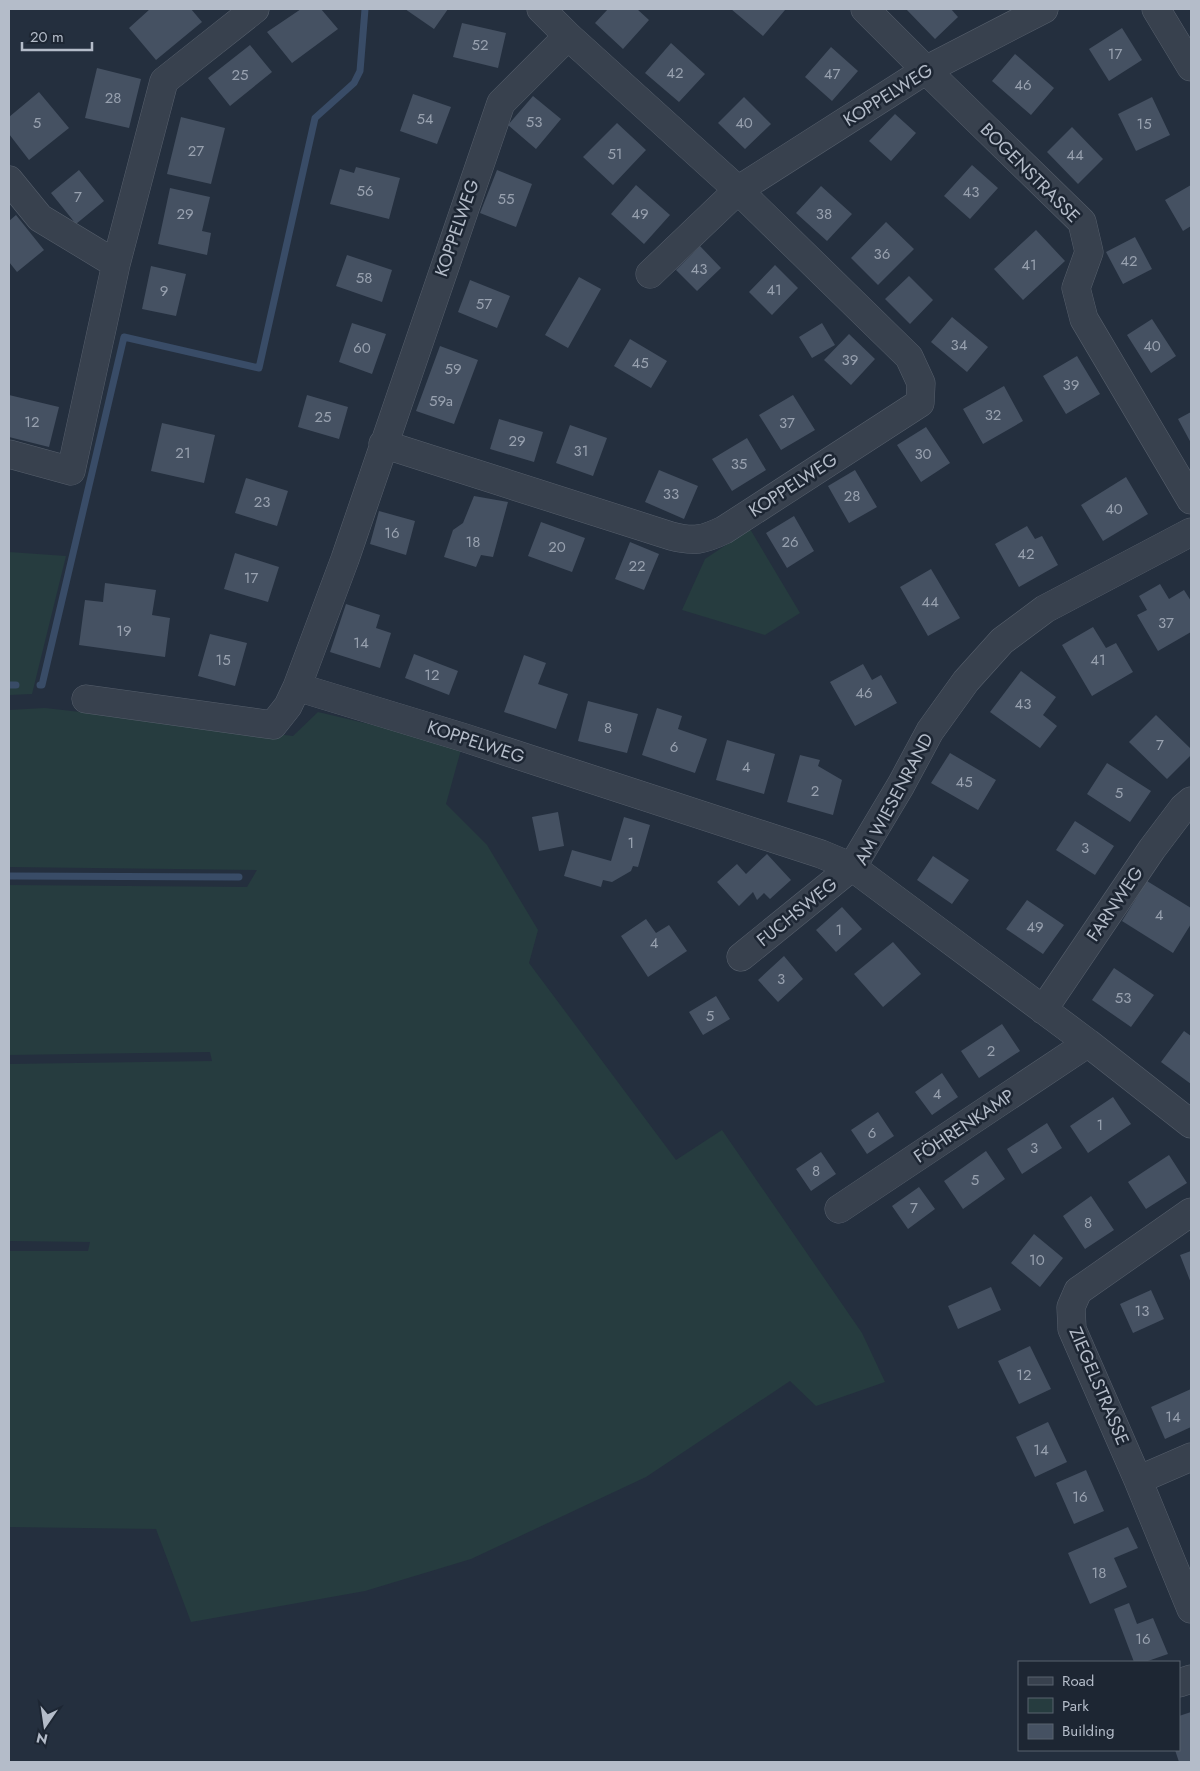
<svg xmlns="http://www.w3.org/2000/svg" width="1200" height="1771" font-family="Jost,sans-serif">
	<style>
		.green { fill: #263c3f }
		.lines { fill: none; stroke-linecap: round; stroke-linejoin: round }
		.stream { stroke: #394c67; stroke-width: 7 }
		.building { fill: #455162 }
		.minor-casing { stroke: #565f6c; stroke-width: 29 }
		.minor { stroke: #38414e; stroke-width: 28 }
		.labels { text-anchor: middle; stroke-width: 5; stroke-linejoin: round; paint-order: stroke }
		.number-label { font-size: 15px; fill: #98a1af }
		.street-label { font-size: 18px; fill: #b4bcc9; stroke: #1d2633 }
	</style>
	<rect width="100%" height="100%" fill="#242f3e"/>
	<!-- green -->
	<path class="green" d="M750 529 800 613 765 635 682 610 705 559Z
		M9 552 66 556 32 694 9 695Z
		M45 708 293 736 318 712 462 746 446 804 487 845 538 930 529 963 676 1160 722 1130 862 1333 885 1382 816 1406 790 1381 646 1477 471 1559 365 1591 191 1622 156 1529 9 1527V1251H88L90 1242 9 1241V1064L212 1061 210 1052 9 1055V885L247 887 257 870 9 867V710Z"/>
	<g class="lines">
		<!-- stream -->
		<path class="stream" d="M9 685H16
			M40 685H42L124 337 259 368 315 118 354 83 360 71 365 9
			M9 876 239 877"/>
	</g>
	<!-- building -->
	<path class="building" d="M150 9H191L202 22 156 60 129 28Z
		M301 9H321L338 29 292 63 267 32Z
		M405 9H448L434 29Z
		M608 9H637L649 20 623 49 595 23Z
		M731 9H783L785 10 763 36Z
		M906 9H951L958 17 935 39Z
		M462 23 506 33 498 68 453 57Z
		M1122 28 1142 60 1109 81 1089 49Z
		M671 43 705 74 679 102 645 73Z
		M250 45 272 72 230 106 208 78Z
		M831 47 858 71 832 101 805 77Z
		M1015 54 1054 88 1031 115 992 81Z
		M97 68 141 79 129 128 85 118Z
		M39 92 69 128 29 160 9 134V117Z
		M413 94 451 107 437 144 400 131Z
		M533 96 561 119 536 149 508 125Z
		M744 97 771 124 745 149 718 123Z
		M1152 97 1170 135 1136 151 1118 114Z
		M895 114 916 133 891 161 869 141Z
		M181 117 225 128 211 184 167 174Z
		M617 123 646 150 613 185 583 157Z
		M1072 127 1103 159 1078 184 1047 152Z
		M972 165 998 188 970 219 944 196Z
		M356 167 400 178 389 219 330 204 340 169 354 173Z
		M79 170 104 201 76 224 51 193Z
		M497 170 532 184 516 227 480 213Z
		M636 185 670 215 644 244 611 214Z
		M1191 185V226L1183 231 1165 200Z
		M821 186 852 214 827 241 796 213Z
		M170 188 210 197 202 231 211 233 207 255 158 244Z
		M16 215 44 250 17 272 9 262V221Z
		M886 222 914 249 878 285 851 258Z
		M1036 230 1065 261 1023 300 994 269Z
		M1135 237 1152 269 1123 284 1106 252Z
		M700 246 721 268 697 291 676 270Z
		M347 255 392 270 382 302 336 286Z
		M775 265 798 288 772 315 749 292Z
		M151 266 186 274 176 316 142 309Z
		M909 276 933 300 910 324 885 299Z
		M579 277 601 289 568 348 545 335Z
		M470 280 510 296 497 328 458 312Z
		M952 317 988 347 967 372 931 342Z
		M1152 319 1176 356 1151 373 1127 335Z
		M352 323 386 334 372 374 339 362Z
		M822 323 835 345 812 358 799 337Z
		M849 334 875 359 851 385 824 360Z
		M630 339 667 361 651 388 614 366Z
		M440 346 478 360 454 424 416 411Z
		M1077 356 1100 394 1066 414 1043 376Z
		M1004 386 1023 421 983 444 963 409Z
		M9 395 59 407 49 447 9 437Z
		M307 395 348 407 339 439 298 427Z
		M793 395 815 430 781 450 759 415Z
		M1191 412V443L1178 419Z
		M499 419 543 432 534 462 490 449Z
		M162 423 215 435 204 483 151 471Z
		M570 425 607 438 593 476 556 463Z
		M926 427 950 463 921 482 897 445Z
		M747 438 766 470 732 491 712 459Z
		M659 470 698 486 684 519 645 502Z
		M855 470 877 507 849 523 828 486Z
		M1126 477 1148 514 1103 541 1081 505Z
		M246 478 288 491 277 526 235 513Z
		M474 496 508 502 493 557 481 555 476 567 444 557 453 530 463 523Z
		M379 511 415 521 406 555 370 544Z
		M794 516 814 551 787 568 766 533Z
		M541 522 585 538 572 572 528 556Z
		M1027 526 1035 539 1042 536 1058 565 1019 587 995 544Z
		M630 542 659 554 644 590 615 579Z
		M235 553 279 567 268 602 224 589Z
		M931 569 960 618 928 636 900 587Z
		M105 583 156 590 152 615 170 618 165 657 79 645 85 600 103 602Z
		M1160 584 1169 599 1184 590 1191 601V632L1158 651 1137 615 1147 610 1139 596Z
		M346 604 380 615 376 628 391 633 380 668 330 652Z
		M1093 627 1106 648 1116 643 1133 672 1092 696 1062 645Z
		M210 634 247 643 235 686 198 676Z
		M414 654 458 671 449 695 405 678Z
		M524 655 546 663 538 684 568 694 556 729 504 712Z
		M863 664 872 680 881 675 897 703 855 726 830 682Z
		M1021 671 1056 697 1043 715 1057 726 1040 748 990 712Z
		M588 701 638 714 627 753 578 741Z
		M657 708 682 716 678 729 707 739 695 773 642 755Z
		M1156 715 1191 749V755L1167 779 1129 742Z
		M727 740 775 754 764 794 716 780Z
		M950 753 996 780 978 810 931 783Z
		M800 755 820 760 818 766 842 780 833 815 787 802Z
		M1107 763 1151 791 1130 822 1087 794Z
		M558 812 564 846 539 851 532 817Z
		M624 817 650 825 638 867 633 866 631 871 612 882 603 880 601 887 564 876 572 850 611 861Z
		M1075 821 1114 846 1095 875 1056 850Z
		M767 854 791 880 770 899 764 893 757 900 753 892 739 906 717 882 737 864 746 874Z
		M933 856 969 880 952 904 917 880Z
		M1147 881 1191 908V924L1173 953 1122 921Z
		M1027 900 1064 925 1043 954 1006 929Z
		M842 907 862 929 836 952 816 930Z
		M646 919 656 933 669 925 687 951 648 977 621 936Z
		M893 942 921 974 883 1007 854 974Z
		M784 956 803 979 778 1002 758 980Z
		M1114 968 1154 995 1131 1027 1092 1000Z
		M716 996 730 1019 703 1035 689 1012Z
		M1002 1024 1020 1051 979 1078 961 1051Z
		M1184 1031 1191 1036V1084L1161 1062Z
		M942 1073 958 1097 932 1115 915 1092Z
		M1113 1097 1131 1124 1088 1153 1070 1126Z
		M878 1112 894 1136 867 1154 851 1130Z
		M1047 1123 1062 1148 1022 1174 1007 1149Z
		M986 1151 1005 1179 963 1209 944 1181Z
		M821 1152 836 1174 811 1191 796 1169Z
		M1169 1155 1187 1183 1146 1209 1128 1182Z
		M919 1187 935 1209 908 1229 892 1206Z
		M1091 1196 1114 1230 1085 1249 1063 1216Z
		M1034 1234 1063 1258 1040 1287 1011 1263Z
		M1191 1251V1283L1180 1255Z
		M991 1287 1001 1310 958 1329 948 1306Z
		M1151 1290 1164 1319 1133 1333 1120 1304Z
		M1030 1346 1051 1389 1019 1404 998 1361Z
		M1191 1389V1427L1165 1439 1151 1407Z
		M1048 1422 1067 1462 1035 1477 1016 1437Z
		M1086 1470 1104 1511 1074 1524 1056 1483Z
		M1128 1527 1138 1548 1114 1558 1127 1587 1090 1604 1068 1553Z
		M1129 1603 1137 1624 1153 1618 1168 1654 1145 1662H1134L1114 1609Z
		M1191 1712V1761L1179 1762 1175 1750H1179V1716Z"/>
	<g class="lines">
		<defs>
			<path id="minor" d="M541 9 568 36
				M865 9 926 70 1082 222 1089 252 1076 288 1084 319 1191 500
				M1156 9 1191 67
				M9 180 40 218 116 264
				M650 274 738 190 926 70 1044 9
				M383 444 671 536C694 542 703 540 724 530L920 403 921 383 909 357 738 190 568 36 501 103 345 559 297 687 465 738 821 854 852 867 741 957
				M9 454 71 471 116 264 164 81 255 9
				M1191 532 1045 609 1002 641 966 681 930 731 901 785 852 867 1088 1043 1191 1124
				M86 699 273 725 288 706 297 687
				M1043 1010 1152 849 1183 808 1191 801
				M839 1209 1088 1043
				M1191 1212 1078 1291 1071 1307 1072 1329 1138 1480 1191 1609
				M1138 1480 1191 1457
				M1179 1683 1191 1679"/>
		</defs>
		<!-- minor casing -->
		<use href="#minor" class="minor-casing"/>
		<!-- minor -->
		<use href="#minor" class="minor"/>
	</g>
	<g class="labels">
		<!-- number labels -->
		<g class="number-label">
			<text x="480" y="50">52</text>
			<text x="1115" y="59">17</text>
			<text x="675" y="78">42</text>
			<text x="832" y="79">47</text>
			<text x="240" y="80">25</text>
			<text x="1023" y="90">46</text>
			<text x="113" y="103">28</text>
			<text x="425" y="124">54</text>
			<text x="534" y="127">53</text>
			<text x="37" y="128">5</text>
			<text x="744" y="128">40</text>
			<text x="1144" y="129">15</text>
			<text x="196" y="156">27</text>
			<text x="615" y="159">51</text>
			<text x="1075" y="160">44</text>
			<text x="365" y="196">56</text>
			<text x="971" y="197">43</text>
			<text x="78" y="202">7</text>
			<text x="506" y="204">55</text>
			<text x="185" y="219">29</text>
			<text x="640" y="219">49</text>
			<text x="824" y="219">38</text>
			<text x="882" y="259">36</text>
			<text x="1129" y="266">42</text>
			<text x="1029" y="270">41</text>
			<text x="699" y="274">43</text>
			<text x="364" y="283">58</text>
			<text x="774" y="295">41</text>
			<text x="164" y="296">9</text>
			<text x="484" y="309">57</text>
			<text x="959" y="350">34</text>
			<text x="1152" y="351">40</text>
			<text x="362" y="353">60</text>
			<text x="850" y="365">39</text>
			<text x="640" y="368">45</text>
			<text x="453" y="374">59</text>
			<text x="1071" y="390">39</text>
			<text x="441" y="406">59a</text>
			<text x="993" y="420">32</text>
			<text x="323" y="422">25</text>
			<text x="32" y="427">12</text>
			<text x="787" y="428">37</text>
			<text x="517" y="446">29</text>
			<text x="581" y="456">31</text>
			<text x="183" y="458">21</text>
			<text x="923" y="459">30</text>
			<text x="739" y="469">35</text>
			<text x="671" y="499">33</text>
			<text x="852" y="501">28</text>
			<text x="262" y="507">23</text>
			<text x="1114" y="514">40</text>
			<text x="392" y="538">16</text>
			<text x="473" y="547">18</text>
			<text x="790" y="547">26</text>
			<text x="557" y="552">20</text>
			<text x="1026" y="559">42</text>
			<text x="637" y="571">22</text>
			<text x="251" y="583">17</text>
			<text x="930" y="607">44</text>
			<text x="1166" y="628">37</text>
			<text x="124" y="636">19</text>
			<text x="361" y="648">14</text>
			<text x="223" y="665">15</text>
			<text x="1098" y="665">41</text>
			<text x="432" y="680">12</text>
			<text x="864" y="698">46</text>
			<text x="1023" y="709">43</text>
			<text x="608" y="733">8</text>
			<text x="1160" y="750">7</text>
			<text x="674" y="752">6</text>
			<text x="746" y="772">4</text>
			<text x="964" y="787">45</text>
			<text x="815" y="796">2</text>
			<text x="1119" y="798">5</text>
			<text x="631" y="848">1</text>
			<text x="1085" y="853">3</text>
			<text x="1159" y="920">4</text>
			<text x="1035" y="932">49</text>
			<text x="839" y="935">1</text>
			<text x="654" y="948">4</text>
			<text x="781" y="984">3</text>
			<text x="1123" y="1003">53</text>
			<text x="710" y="1021">5</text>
			<text x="991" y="1056">2</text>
			<text x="937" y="1099">4</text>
			<text x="1100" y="1130">1</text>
			<text x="872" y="1138">6</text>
			<text x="1034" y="1153">3</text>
			<text x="816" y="1176">8</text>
			<text x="975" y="1185">5</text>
			<text x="914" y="1213">7</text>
			<text x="1088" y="1228">8</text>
			<text x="1037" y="1265">10</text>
			<text x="1142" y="1316">13</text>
			<text x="1024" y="1380">12</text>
			<text x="1173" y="1422">14</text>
			<text x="1041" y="1455">14</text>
			<text x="1080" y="1502">16</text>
			<text x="1099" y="1578">18</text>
			<text x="1143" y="1644">16</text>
		</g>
		<!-- street labels -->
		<g class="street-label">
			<text transform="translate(888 95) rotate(-32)" y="6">KOPPELWEG</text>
			<text transform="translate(1030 173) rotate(45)" y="6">BOGENSTRASSE</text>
			<text transform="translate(457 228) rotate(-71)" y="6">KOPPELWEG</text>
			<text transform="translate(793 485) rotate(-33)" y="6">KOPPELWEG</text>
			<text transform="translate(476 742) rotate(18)" y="6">KOPPELWEG</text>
			<text transform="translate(894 799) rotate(-62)" y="6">AM WIESENRAND</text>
			<text transform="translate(1115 904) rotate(-56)" y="6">FARNWEG</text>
			<text transform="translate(797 912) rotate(-39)" y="6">FUCHSWEG</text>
			<text transform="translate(964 1126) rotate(-34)" y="6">FÖHRENKAMP</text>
			<text transform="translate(1099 1386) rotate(67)" y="6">ZIEGELSTRASSE</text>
		</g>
	</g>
	<!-- border -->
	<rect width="1200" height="1771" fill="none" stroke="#b4bcc9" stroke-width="20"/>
	<!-- legend -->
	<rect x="1018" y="1661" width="162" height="90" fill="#1d2633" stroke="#59626f"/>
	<rect x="1028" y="1677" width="25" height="8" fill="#38414e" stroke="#59626f"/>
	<text x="1062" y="1686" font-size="15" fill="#b4bcc9">Road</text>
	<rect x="1028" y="1698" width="25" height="15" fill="#263c3f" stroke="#59626f"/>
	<text x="1062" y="1711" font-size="15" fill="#b4bcc9">Park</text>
	<rect x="1028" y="1724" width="25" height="15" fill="#455162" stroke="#59626f"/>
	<text x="1062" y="1736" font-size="15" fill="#b4bcc9">Building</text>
	<!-- north arrow -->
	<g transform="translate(45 1726) rotate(193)" stroke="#1d2633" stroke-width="4" paint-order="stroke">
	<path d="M0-4L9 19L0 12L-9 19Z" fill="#b4bcc9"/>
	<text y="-8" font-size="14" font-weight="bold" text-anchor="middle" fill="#b4bcc9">N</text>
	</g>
	<!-- scale -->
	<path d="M22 42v8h70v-8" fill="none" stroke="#b4bcc9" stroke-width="2.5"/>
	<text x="30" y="42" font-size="15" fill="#b4bcc9" stroke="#1d2633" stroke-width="4" paint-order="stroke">20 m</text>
</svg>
